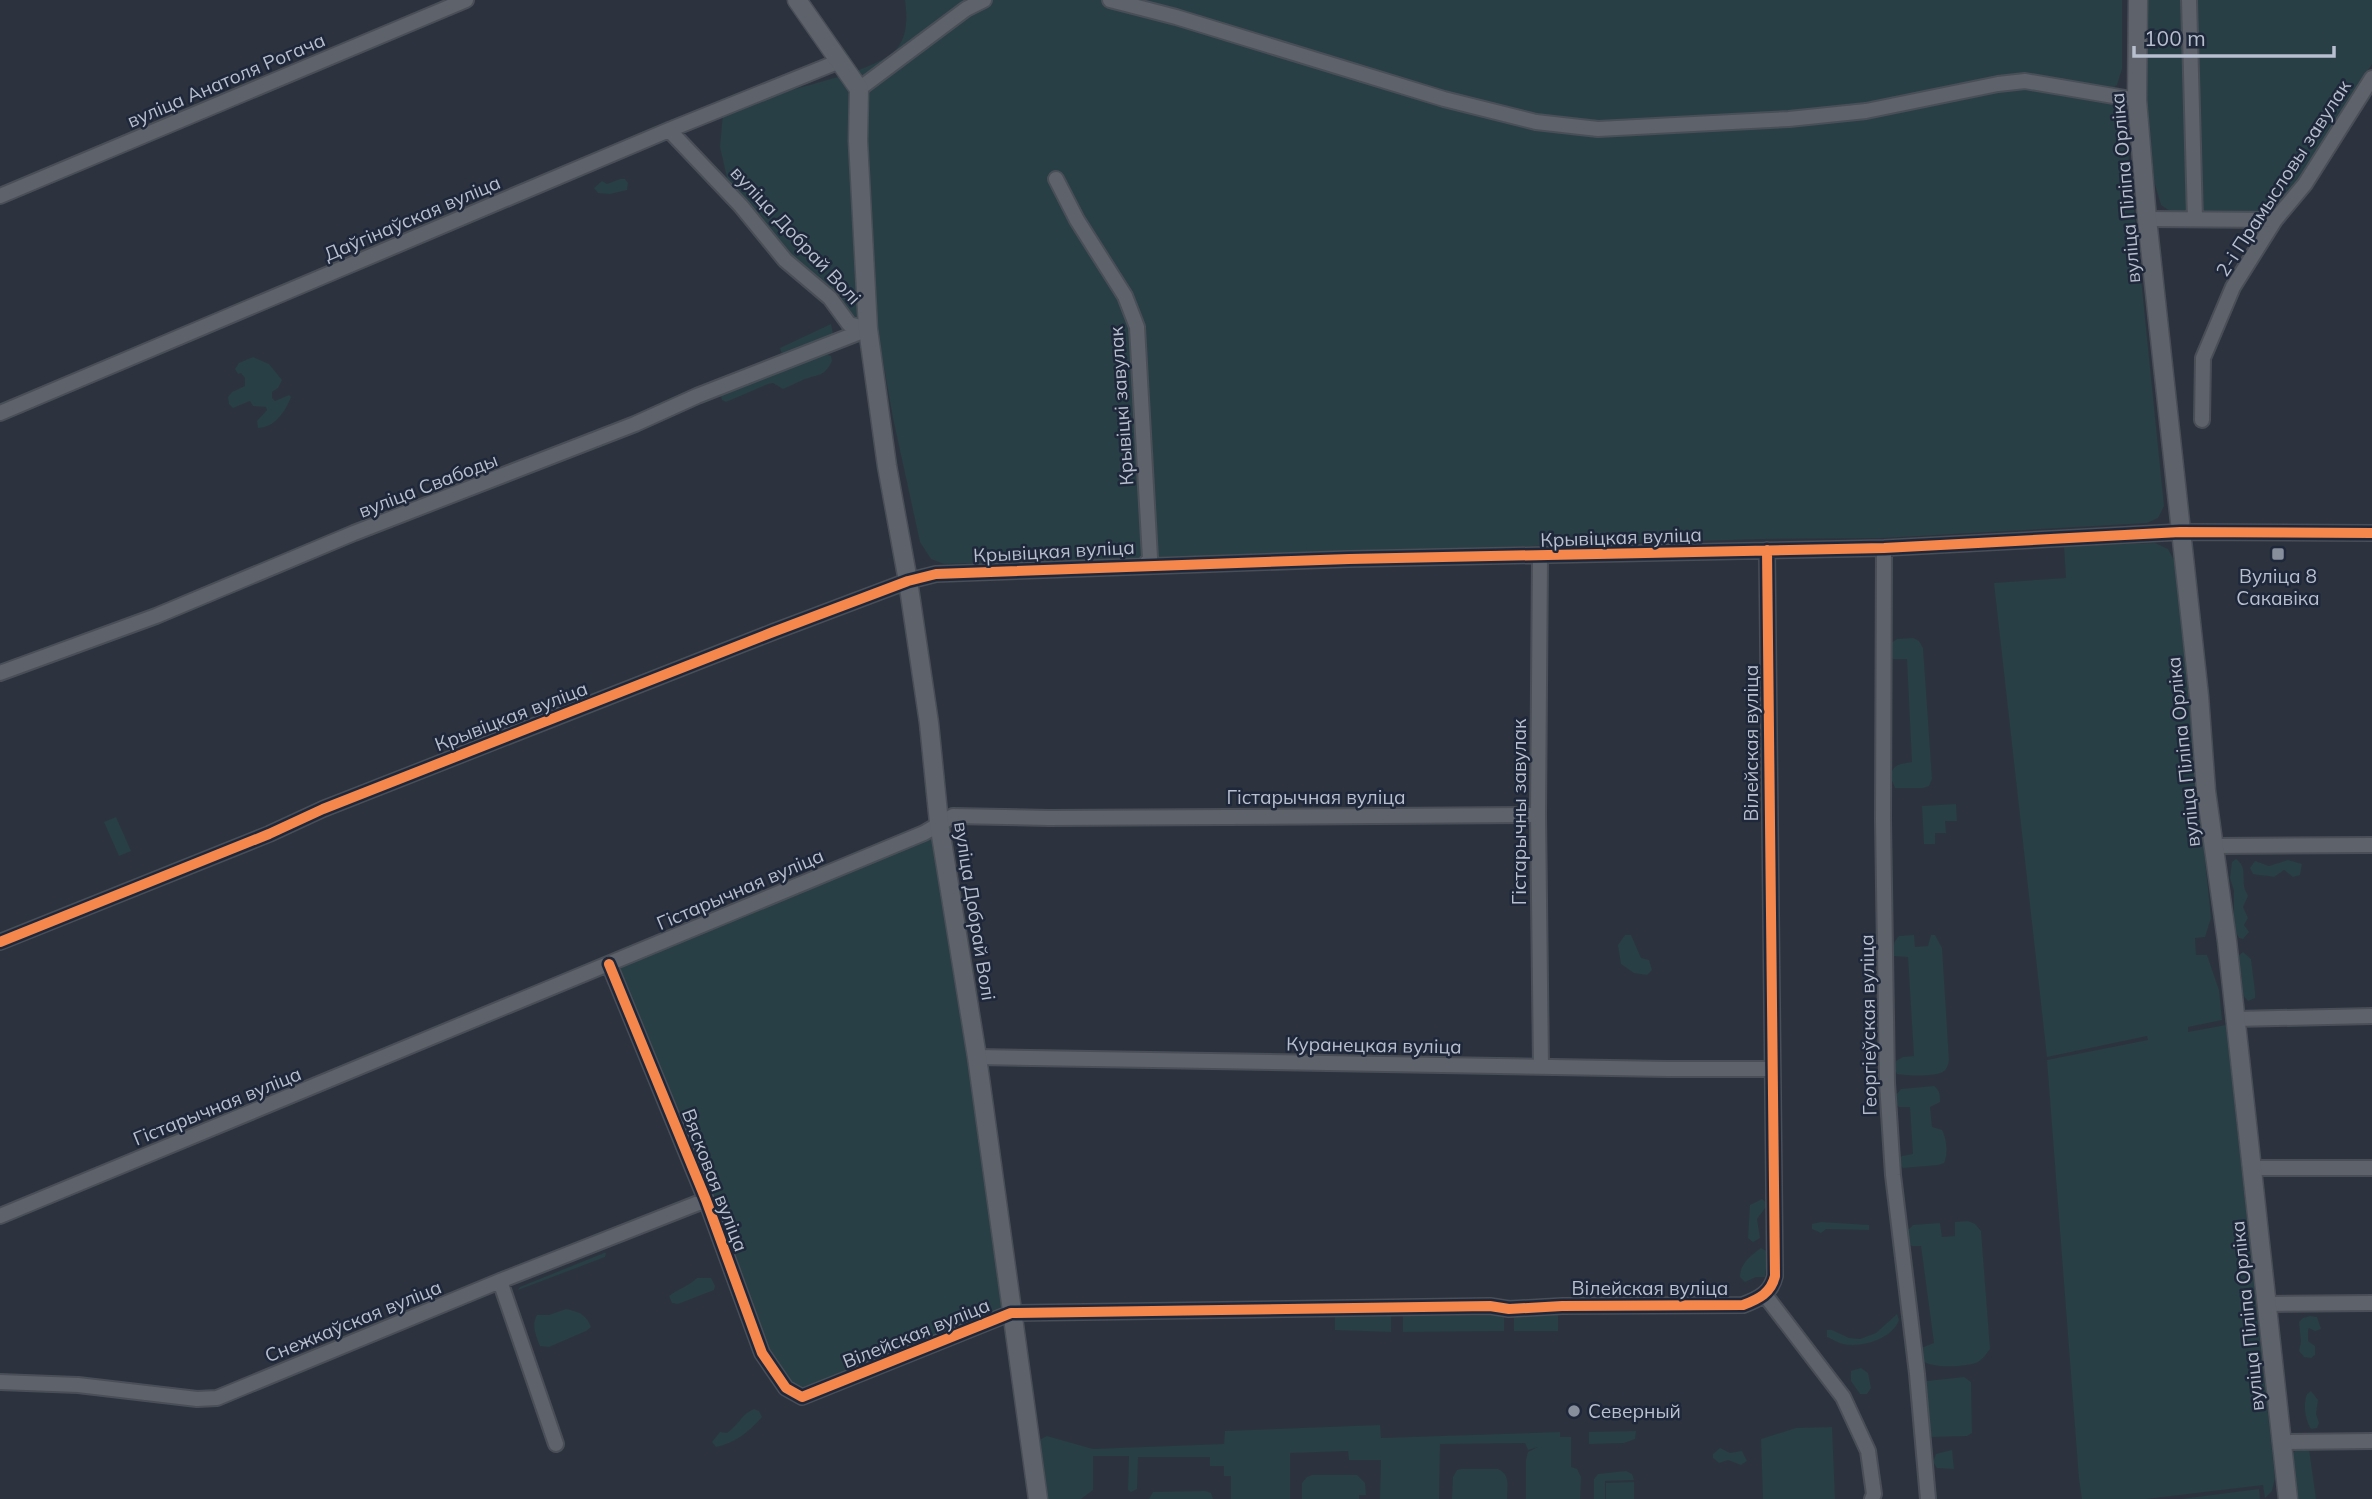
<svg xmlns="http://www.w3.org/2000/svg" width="2372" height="1499" font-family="Mulish,sans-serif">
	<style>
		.green { fill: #283f45 }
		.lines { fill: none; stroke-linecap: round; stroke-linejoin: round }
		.minor-casing { stroke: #4a4e57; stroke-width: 18 }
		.tertiary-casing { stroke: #4a4e57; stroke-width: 21 }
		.minor { stroke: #5d626b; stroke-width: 14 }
		.tertiary { stroke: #5d626b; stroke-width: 18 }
		.cycleway-casing { stroke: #1e283a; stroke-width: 15 }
		.cycleway { stroke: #f5874c; stroke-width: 10 }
		.poi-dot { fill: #878e9c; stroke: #1e283a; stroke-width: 2.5 }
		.labels { text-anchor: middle; stroke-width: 5; stroke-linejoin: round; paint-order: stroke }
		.street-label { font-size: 19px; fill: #b8bfce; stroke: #1e283a }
		.poi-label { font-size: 19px; fill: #b8bfce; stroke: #1e283a }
	</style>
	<rect width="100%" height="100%" fill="#2c333e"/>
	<!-- green -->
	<path class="green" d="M905 0H2122V69L2117 85 2104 95 2118 106 2125 120 2164 506 2158 518 2147 523 1882 538 1762 539 944 564 931 559 920 542 893 418 879 339 868 304V329L849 324 741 206 728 182 720 147 723 113C736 108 749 102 763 98 793 88 881 71 898 47 908 34 907 15 905 0Z
		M2146 0H2372V64L2281 207 2273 212 2180 213 2170 211 2161 205 2154 181 2146 101Z
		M620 179H625L628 183 627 190 610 194 598 193 594 188 602 181 607 184Z
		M831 324 833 334 782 355 780 348Z
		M826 354 831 356 832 361C824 377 819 374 805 379 797 382 791 386 783 389L773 383 768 384 726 402 722 400 721 396 726 392Z
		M253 357 269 364 282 380 278 388 272 392V398L275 401 289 395 291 397C286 411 274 428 258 428L257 421 267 410 266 407 253 406 250 401 233 408 229 404 228 397 232 392 245 386V378L241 373 238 374 235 369 239 363Z
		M2155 543 2168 549 2175 562 2211 918 2205 937 2195 938 2196 955H2207L2219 990 2222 1020 2188 1027V1032L2226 1025 2275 1478 2272 1491 2265 1498 2263 1485 2146 1499H2082L2079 1479 2047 1060 2148 1040 2147 1036 2047 1057 1994 583 2066 578 2064 546Z
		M1913 638 1919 641 1923 648 1932 779 1929 786 1923 788H1895L1891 778C1891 764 1901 764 1912 762L1907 659H1892L1891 643 1897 639Z
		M1956 804 1957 821H1945L1946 833H1935V844H1924L1922 806Z
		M116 817 131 851 119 856 104 822Z
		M939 823 1011 1313 802 1397 779 1379 609 964Z
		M2236 859C2246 866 2243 875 2244 885 2244 889 2247 893 2248 896L2243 907 2248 918 2244 925 2249 932 2243 939 2239 938 2234 929V891L2230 878 2232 862Z
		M2288 860 2302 864 2300 875 2293 877 2284 870 2274 877C2267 875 2261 876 2253 874L2250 868 2255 861 2269 866Z
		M1625 935H1631L1641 958 1649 960 1652 970 1647 975 1634 973 1621 964 1618 945Z
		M1914 935 1915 947 1928 946 1931 935H1935L1942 948 1949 1061C1948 1065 1947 1069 1944 1071 1937 1077 1907 1076 1897 1074L1894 1068 1896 1061 1903 1057 1914 1056 1908 957 1893 956C1893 948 1893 942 1899 936Z
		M2243 952 2251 959 2255 992V998L2248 1001C2238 991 2244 986 2241 974 2240 968 2237 964 2237 957Z
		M1934 1086C1940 1091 1940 1094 1940 1102L1930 1107 1932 1127 1942 1130C1947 1139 1948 1155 1944 1163L1938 1165 1903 1168 1899 1164V1159L1902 1156 1913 1154 1910 1107H1899L1895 1104V1096L1901 1089Z
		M1762 1199 1768 1204 1757 1219 1760 1238 1753 1242 1748 1238 1750 1205Z
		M1968 1221 1975 1224 1981 1231 1990 1349C1986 1354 1984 1358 1978 1362 1968 1367 1930 1369 1922 1360L1921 1348 1934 1343 1921 1246H1912L1907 1242 1906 1232 1913 1225 1940 1223 1942 1237 1955 1236V1222Z
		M1821 1222 1869 1225V1230L1826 1229 1821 1233 1812 1229V1224Z
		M1761 1248 1768 1252 1765 1277H1756L1745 1282 1740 1277C1740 1264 1750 1256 1761 1248Z
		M604 1253H606L605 1257 518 1290 520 1287Z
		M697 1278H711L715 1286 714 1290 678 1304 672 1303 669 1296C678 1289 689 1286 697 1278Z
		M566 1309C579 1312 586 1314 591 1327L586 1331 549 1347 540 1346C536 1336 531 1325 537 1315H549Z
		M1514 1314H1558V1331H1514Z
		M1897 1314 1899 1320C1892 1339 1862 1348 1843 1344 1838 1343 1832 1339 1827 1337V1330H1832L1849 1338 1860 1339 1876 1333Z
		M1504 1315V1331L1403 1332V1316Z
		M1391 1316V1332L1335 1330V1317Z
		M2310 1316 2317 1317 2321 1329 2315 1331 2309 1328 2308 1330V1341L2315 1346V1355L2311 1358 2304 1357 2299 1351 2301 1342 2299 1322 2303 1318Z
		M1861 1368 1868 1373 1871 1388 1867 1394H1860L1851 1381V1371Z
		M1964 1377 1971 1382 1972 1433 1967 1436 1932 1437 1929 1433 1925 1385 1927 1381Z
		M2311 1391 2318 1400 2316 1414 2319 1423 2317 1428 2311 1429C2305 1420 2303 1404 2307 1394Z
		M754 1409 759 1411 762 1417C749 1432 735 1443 716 1447L712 1442 720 1432 727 1433C738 1426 742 1413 754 1409Z
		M1380 1425 1381 1438 1560 1432V1437H1571V1467L1577 1469 1581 1477 1580 1499H1526V1460L1528 1452 1538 1447 1528 1450 1525 1443 1440 1444 1439 1499H1380L1381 1460H1349L1348 1451 1290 1453V1499H1231V1476H1224V1466H1210V1457H1138L1137 1489 1131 1492 1128 1490 1129 1456H1093V1490L1081 1499H1044L1038 1444 1041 1439 1047 1436 1093 1449 1224 1444 1225 1431Z
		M1832 1427 1835 1499H1763L1761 1439 1796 1428Z
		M1636 1431 1635 1439 1624 1443 1589 1444V1432Z
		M2324 1445 2331 1449H2309L2316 1499H2297L2292 1454 2299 1447Z
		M1720 1448 1730 1453 1742 1451 1747 1461 1741 1465 1728 1460 1719 1463 1713 1458V1454Z
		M1952 1450 1954 1469 1937 1468 1933 1462 1936 1454Z
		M1461 1469H1498C1511 1475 1507 1487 1507 1499H1452L1453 1477 1457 1470Z
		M1626 1471 1632 1474 1634 1480 1605 1481V1499H1594V1479L1598 1474Z
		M1312 1475H1357L1365 1483 1366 1495H1359V1499H1302V1483L1307 1477Z
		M1634 1482V1499H1606V1483Z
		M2259 1489 2260 1499H2181Z
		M1205 1491 1211 1493 1213 1499H1149L1153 1492Z"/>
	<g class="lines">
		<defs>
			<path id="minor" d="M1110 0 1176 17 1444 99 1536 122 1598 129 1789 119 1866 111 1998 84 2025 81 2137 100
				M2189 0 2195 219
				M859 89 966 9 984 0
				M669 130 741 206 785 260 830 298 849 324 868 329
				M1056 179 1077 220 1125 296 1137 327 1150 558 1145 565
				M0 196 466 0
				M2147 219 2275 220
				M0 413 669 130 840 61
				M2202 420 2203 358 2233 287 2275 220 2305 184 2372 78
				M1884 548 1883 820 1887 1083 1893 1175 1917 1374 1928 1499
				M1540 557 1538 815 1541 1067
				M0 673 156 616 354 533 635 424 697 396 868 329
				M2214 846 2372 845
				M0 942 269 834 323 809 773 632 908 581 936 574 1349 559 1884 548 2180 532 2372 533
				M609 964 706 1200 762 1353 786 1388 802 1397 1011 1313 1490 1306 1509 1309 1562 1306 1743 1305C1759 1299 1771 1293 1775 1276L1767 550
				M2235 1019 2372 1016
				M977 1057 1668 1069H1771
				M2251 1168H2372
				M0 1216 924 833 953 816 1049 818 1538 815
				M500 1281 556 1444
				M1765 1295 1843 1397 1868 1451 1874 1494 1872 1499
				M2266 1304 2372 1303
				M0 1382 78 1385 197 1399 217 1398 500 1281 706 1200
				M2282 1442 2372 1441"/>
			<path id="tertiary" d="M797 0 859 89 858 141 868 329 887 466 908 581 929 723 939 823 977 1057 1038 1499
				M2138 0 2137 100 2147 219 2199 696 2206 791 2227 941 2288 1499"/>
		</defs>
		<!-- minor casing -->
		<use href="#minor" class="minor-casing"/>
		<!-- tertiary casing -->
		<use href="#tertiary" class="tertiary-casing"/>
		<!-- minor -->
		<use href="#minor" class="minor"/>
		<!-- tertiary -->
		<use href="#tertiary" class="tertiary"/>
		<defs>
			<path id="cycleway" d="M0 942 269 834 323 809 773 632 908 581 936 574 1349 559 1884 548 2180 532 2372 533
				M609 964 706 1200 762 1353 786 1388 802 1397 1011 1313 1490 1306 1509 1309 1562 1306 1743 1305C1759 1299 1771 1293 1775 1276L1767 550"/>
		</defs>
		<!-- cycleway casing -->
		<use href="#cycleway" class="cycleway-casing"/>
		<!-- cycleway -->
		<use href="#cycleway" class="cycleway"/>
	</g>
	<!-- markers -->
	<g class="poi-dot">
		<rect x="2271" y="547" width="14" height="14" rx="3.5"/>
		<circle cx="1574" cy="1411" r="7"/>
	</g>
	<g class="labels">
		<!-- street labels -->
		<g class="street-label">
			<text transform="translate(226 80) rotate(-23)" y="7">вуліца Анатоля Рогача</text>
			<text transform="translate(2283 178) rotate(-57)" y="7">2-і Прамысловы завулак</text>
			<text transform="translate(2125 188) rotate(-95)" y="7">вуліца Піліпа Орліка</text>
			<text transform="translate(412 218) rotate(-23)" y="7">Даўгінаўская вуліца</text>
			<text transform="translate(796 235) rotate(47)" y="7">вуліца Добрай Волі</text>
			<text transform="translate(1121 406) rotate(-94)" y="7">Крывіцкі завулак</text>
			<text transform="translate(428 485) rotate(-21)" y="7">вуліца Свабоды</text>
			<text transform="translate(1621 537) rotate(-2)" y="7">Крывіцкая вуліца</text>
			<text transform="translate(1054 551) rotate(-3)" y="7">Крывіцкая вуліца</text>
			<text transform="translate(511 716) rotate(-21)" y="7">Крывіцкая вуліца</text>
			<text transform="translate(1751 743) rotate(-90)" y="7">Вілейская вуліца</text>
			<text transform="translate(2183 752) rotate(-96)" y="7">вуліца Піліпа Орліка</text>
			<text x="1316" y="804">Гістарычная вуліца</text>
			<text transform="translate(1519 812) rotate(-90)" y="7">Гістарычны завулак</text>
			<text transform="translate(740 889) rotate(-23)" y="7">Гістарычная вуліца</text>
			<text transform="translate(975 911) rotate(81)" y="7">вуліца Добрай Волі</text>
			<text transform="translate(1868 1025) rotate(-91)" y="7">Георгіеўская вуліца</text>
			<text transform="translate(1374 1045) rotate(1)" y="7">Куранецкая вуліца</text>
			<text transform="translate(217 1106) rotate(-22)" y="7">Гістарычная вуліца</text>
			<text transform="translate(715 1180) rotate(69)" y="7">Вясковая вуліца</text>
			<text x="1650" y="1295">Вілейская вуліца</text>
			<text transform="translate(2247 1316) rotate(-96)" y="7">вуліца Піліпа Орліка</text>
			<text transform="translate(353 1321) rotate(-22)" y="7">Снежкаўская вуліца</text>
			<text transform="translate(916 1333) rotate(-22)" y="7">Вілейская вуліца</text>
		</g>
		<!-- poi labels -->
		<g class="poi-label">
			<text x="2278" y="583">Вуліца 8<tspan x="2278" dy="22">Сакавіка</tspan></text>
			<text x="1588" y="1418" text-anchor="start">Северный</text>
		</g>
	</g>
	<!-- scale -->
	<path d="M2134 46v10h200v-10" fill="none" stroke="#b8bfce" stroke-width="3.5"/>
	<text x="2144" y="46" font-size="21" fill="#b8bfce" stroke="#1e283a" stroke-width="5" paint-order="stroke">100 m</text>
</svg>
